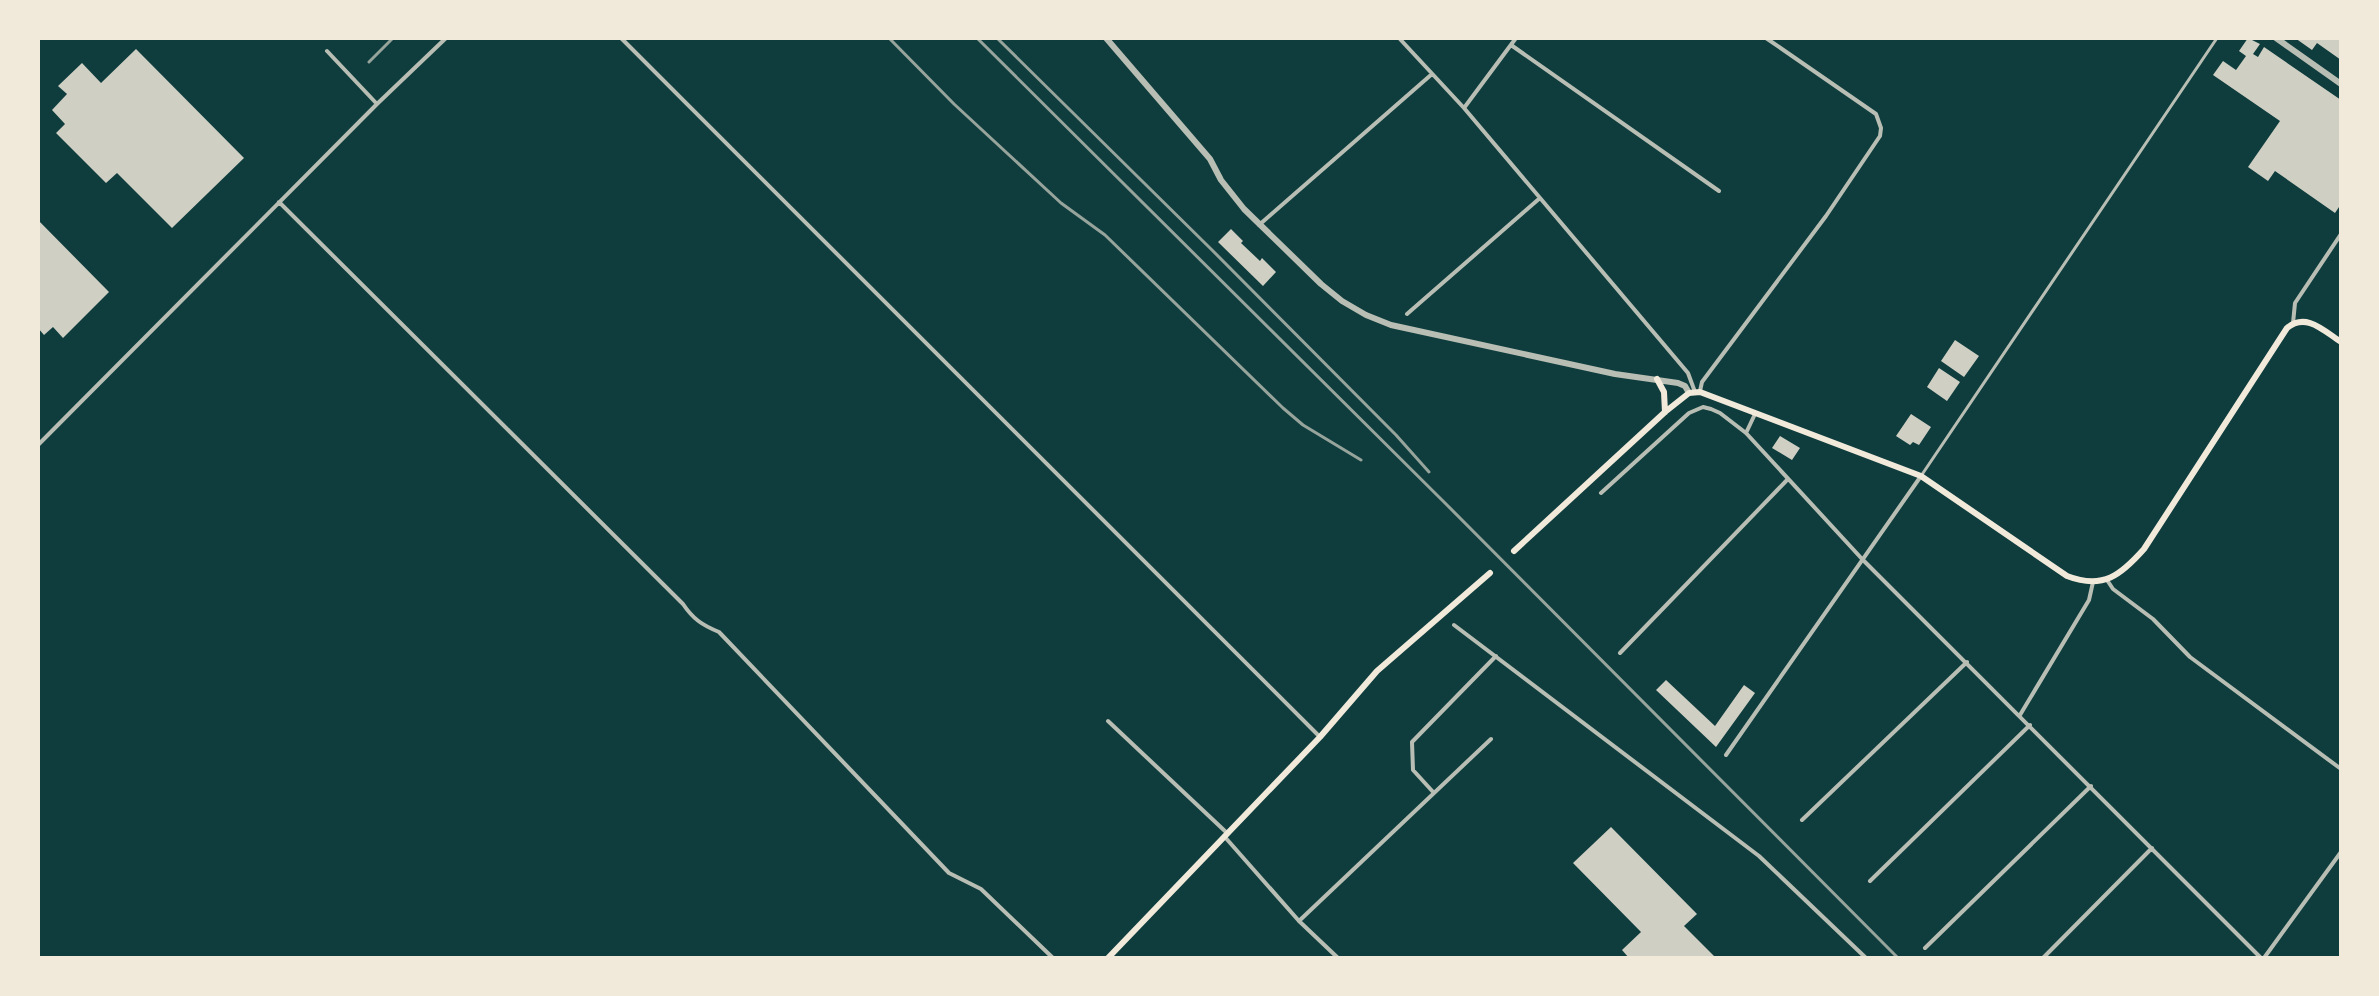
<svg xmlns="http://www.w3.org/2000/svg" width="2379" height="996" font-family="'PT Sans',sans-serif">
	<style>
		.building { fill: #cfcfc3 }
		.lines { fill: none; stroke-linecap: round; stroke-linejoin: round }
		.pedestrian { stroke: #b8beb3; stroke-width: 3 }
		.minor { stroke: #b8beb3; stroke-width: 4 }
		.tertiary { stroke: #b8beb3; stroke-width: 6 }
		.secondary { stroke: #f1e9da; stroke-width: 6 }
		.rail { stroke: #97a49c; stroke-width: 3 }
	</style>
	<rect width="100%" height="100%" fill="#0f3d3e"/>
	<!-- building -->
	<path class="building" d="M2248 38 2260 44 2253 54 2258 57 2264 47 2341 100V204L2335 213 2275 171 2268 181 2248 167 2280 121 2213 75 2223 61 2236 70 2246 56 2239 51Z
		M2295 38H2341V60L2317 43 2312 50Z
		M136 49 244 158 172 228 117 173 106 183 56 133 65 124 52 110 67 94 58 86 82 63 101 83Z
		M38 220 109 292 63 338 53 327 44 335 38 328Z
		M1231 229 1243 241 1241 243 1260 261 1262 258 1276 272 1263 286 1218 242Z
		M1955 340 1979 356 1964 377 1941 361Z
		M1939 368 1960 382 1947 401 1927 387Z
		M1911 414 1931 427 1919 445 1913 442 1910 445 1896 436Z
		M1780 436 1800 448 1792 460 1772 448Z
		M1666 680 1715 726 1744 685 1755 693 1716 747 1656 690Z
		M1611 827 1697 914 1684 926 1716 958H1664L1662 956 1659 958H1629L1622 950 1641 932 1573 863Z"/>
	<g class="lines">
		<!-- pedestrian -->
		<path class="pedestrian" d="M1921 476 2217 38"/>
		<!-- minor -->
		<path class="minor" d="M621 38 1320 737
			M1399 38 1464 108 1688 373 1695 392
			M1511 45 1719 191
			M327 51 377 104
			M1464 108 1516 38
			M279 202 683 604C693 619 702 625 719 632L949 873 981 889 1053 958
			M1259 225 1432 74
			M1407 314 1540 198
			M2293 323 2295 303 2341 234
			M1700 391 1702 382 1826 216 1880 136 1881 128 1876 114 1766 38
			M1746 433 1755 414
			M38 445 377 104 446 38
			M1601 493 1689 413 1703 407 1711 409 1720 413 1746 433 1863 560 2261 958
			M2107 580 2113 589 2153 619 2190 657 2341 769
			M1454 625 1759 856 1866 958
			M1620 653 1787 480
			M2020 715 2089 600 2093 582
			M1108 721 1227 833
			M1726 755 1921 476
			M1434 793 1413 770 1412 742 1496 656
			M1802 820 1967 662
			M1224 836 1299 921 1338 958
			M1870 881 2030 725
			M1299 921 1491 739
			M1925 948 2091 786
			M2043 958 2152 848
			M2264 958 2341 852"/>
		<!-- tertiary -->
		<path class="tertiary" d="M1106 38 1210 159 1221 180 1244 209 1321 284 1342 301 1366 315 1391 325 1615 374 1678 383 1685 386 1689 393
			M2276 38 2341 84"/>
		<!-- secondary -->
		<path class="secondary" d="M1657 379 1664 392 1665 412
			M1514 551 1665 412 1689 393 1700 392 1921 476 2067 576C2103 590 2121 575 2144 549L2287 328C2306 312 2324 331 2341 342
			M1108 958 1320 737 1377 671 1490 573"/>
		<!-- rail -->
		<path class="rail" d="M889 38 954 104 1061 203 1105 235 1283 408 1303 425 1361 460
			M977 38 1446 504 1898 958
			M997 38 1212 250 1396 435 1429 472
			M369 62 393 38"/>
	</g>
	<!-- border -->
	<rect width="2379" height="996" fill="none" stroke="#f1e9da" stroke-width="80"/>
</svg>
